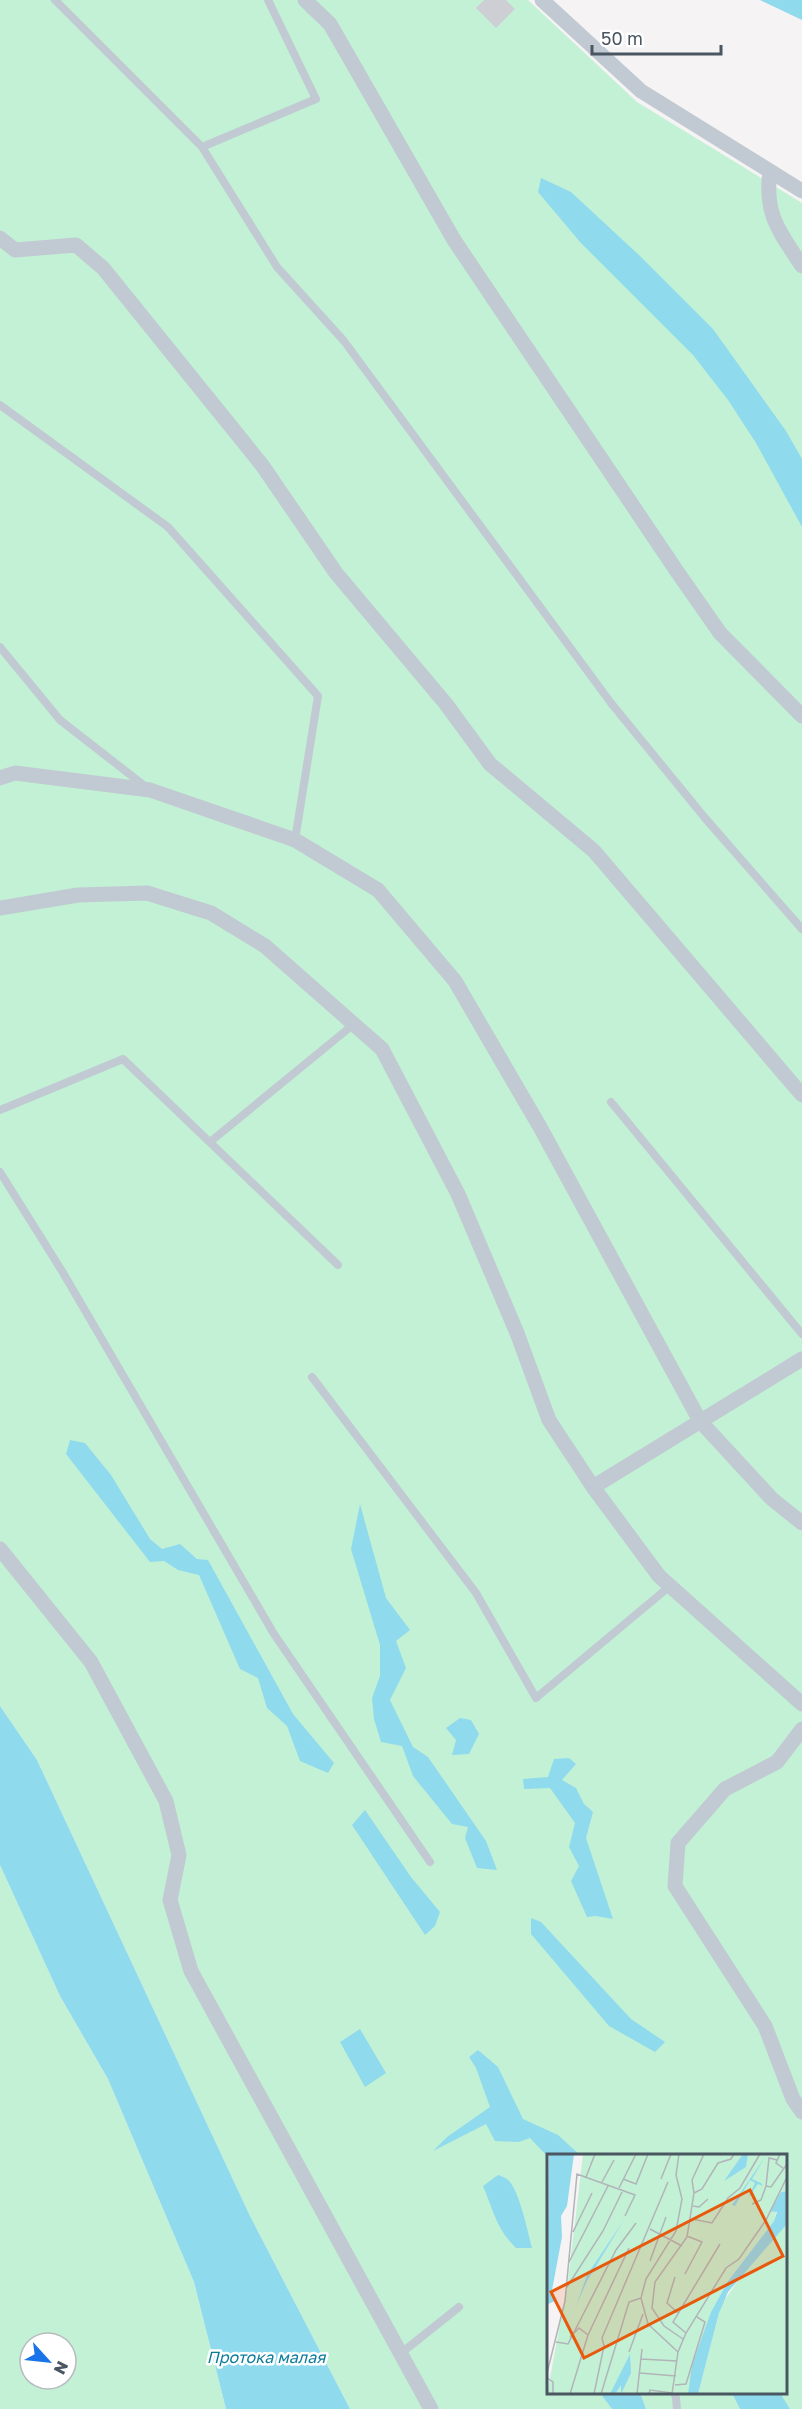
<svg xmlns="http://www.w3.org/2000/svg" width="802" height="2409" font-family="'Golos Text',sans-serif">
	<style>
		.green { fill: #c3f1d5; fill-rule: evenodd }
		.water { fill: #90daee }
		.building { fill: #cdcfd5 }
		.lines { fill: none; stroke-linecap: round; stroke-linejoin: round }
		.service { stroke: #c1cad2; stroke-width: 8 }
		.minor { stroke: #c1cad2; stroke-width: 15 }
		.labels { text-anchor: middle; stroke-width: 5; stroke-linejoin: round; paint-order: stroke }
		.water-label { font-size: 16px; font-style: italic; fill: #0c7c9b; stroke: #fff }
		.inset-road { fill: none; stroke: #b1b4b9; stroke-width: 1.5 }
		.view { fill: #e8590c; fill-opacity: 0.15; stroke: #e8590c; stroke-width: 3 }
		.inset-edge { fill: none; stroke: #4a5661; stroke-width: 3 }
	</style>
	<rect width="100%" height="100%" fill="#f5f3f3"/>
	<!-- green -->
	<path class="green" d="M0 0H528L637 102 802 203V2409H350L250 2216 37 1760 0 1706ZM548 2156H786V2392H548Z
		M0 1865 60 1996 108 2079 194 2282 226 2409H0ZM30 2343H66V2379H30Z"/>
	<!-- water -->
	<path class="water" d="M760 0H802V20Z
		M541 178 571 192 640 256 713 329 786 431 802 459V527L756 443 728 400 693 355 580 242 538 192Z
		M70 1440 85 1443 111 1475 150 1539 162 1549 180 1544 197 1559 208 1560 293 1714 334 1763 328 1773 300 1761 287 1726 267 1708 258 1678 240 1669 199 1575 178 1570 164 1561 150 1562 66 1454Z
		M360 1504 386 1598 410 1630 396 1641 406 1668 390 1700 413 1747 428 1757 486 1841 497 1870 477 1868 465 1838 468 1827 452 1824 413 1776 402 1746 381 1742 374 1719 372 1698 380 1676V1645L351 1549Z
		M0 1706 37 1760 250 2216 350 2409H226L194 2282 108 2079 60 1996 0 1865Z
		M460 1718 471 1720 479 1734 469 1754 452 1755 456 1740 446 1728Z
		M569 1758 576 1764 562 1780 576 1788 584 1804 593 1812 586 1838 613 1919 596 1916 587 1917 571 1881 579 1866 569 1847 575 1823 550 1788 524 1789 523 1779 548 1777 554 1759Z
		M365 1810 411 1877 440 1912 435 1926 425 1935 352 1825Z
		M531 1918 541 1922 631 2019 665 2042 655 2052 609 2026 531 1934Z
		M360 2029 386 2073 365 2087 340 2042Z
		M478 2050 498 2067 523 2119 558 2135 580 2155 548 2156V2157L530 2138 519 2142 495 2141 486 2124 433 2151 447 2137 490 2107 476 2068 469 2057Z
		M498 2175C501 2176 504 2177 507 2179 519 2188 528 2233 532 2248H516C496 2229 493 2209 483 2186Z
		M600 2393H640L646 2409H612Z
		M732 2393H780L790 2409H740Z"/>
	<!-- building -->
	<path class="building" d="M484 0H506L515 9 496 28 476 8Z"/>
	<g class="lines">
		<!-- service -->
		<path class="service" d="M55 0 202 147 316 99 268 0
			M202 147 277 267 344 341 611 703 705 818 802 929
			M0 405 168 527 318 696 295 840
			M0 647 60 720 146 787
			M611 1102 802 1334
			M0 1110 123 1059 338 1265
			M210 1142 354 1024
			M0 1172 62 1271 274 1634 430 1862
			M312 1377 476 1593 536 1698 670 1586
			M400 2354 459 2307
			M674 2392 676 2398 677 2409"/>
		<!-- minor -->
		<path class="minor" d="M305 0 330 24 454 240 676 570 720 633 802 716
			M542 0 641 91 802 191
			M770 171C764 214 779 231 802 266
			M0 238 15 250 76 245 103 268 262 465 336 573 446 704 490 764 594 851 802 1095
			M0 778 15 773 150 790 295 840 378 890 455 981 540 1127 700 1421 772 1499 802 1523
			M0 908 78 895 147 893 211 913 265 946 382 1049 458 1194 517 1333 549 1420 593 1487 659 1576 802 1704
			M593 1487 802 1359
			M0 1549 91 1662 166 1801 179 1855 170 1900 191 1971 431 2409
			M802 1729 777 1762 725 1789 678 1843 675 1886 765 2026 793 2099 802 2112"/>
	</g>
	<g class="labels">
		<!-- water labels -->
		<g class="water-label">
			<text x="266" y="2363">Протока малая</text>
		</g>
	</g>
	<!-- overview -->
	<g transform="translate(547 2154)">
		<rect width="240" height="240" fill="#f5f3f3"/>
		<path d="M36 0H240V37L234 38 227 67 181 127 164 158 141 240H0L21 127ZM240 70V240H151L174 151 205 107Z" fill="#c3f1d5"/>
		<path d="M2 0H27L20 52 14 62 15 83 5 136 8 147 1 150 0 156ZM196 0H201L199 13 177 27ZM218 3 205 25 214 29 216 32 211 30 201 44 208 29 203 26 188 52 185 51ZM240 37V70L181 138 172 159 151 240H141L145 211 164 158 181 127 227 67 230 58 223 57 234 38ZM77 66 40 127 29 152 40 121ZM83 200 84 219 74 240V231L68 240H63Z" fill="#90daee"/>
		<path class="inset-road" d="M233 0 229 9 236 14M39 23 48 0M76 25 89 30 101 0M114 25 124 0M55 28 67 6M219 32 222 4 230 6M72 34 89 0M147 39 145 26 157 0M205 50 214 46 219 32 224 33 240 10M146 52 152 53 161 45M145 65 165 69 181 44 193 34 213 0M103 75 135 92M26 78 45 39M103 107 119 63M22 108 61 32M138 120 155 88 140 82M128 123 120 149 131 159M20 133 56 77 76 36M139 179 126 168 173 90M41 181 82 94M23 183 32 174 41 181 23 240M136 185 117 172 105 154 108 128 140 83 147 39 155 35 171 9 184 5 187 0M9 188 21 190 69 96 89 69M82 198 96 160M131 198 101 170 94 144 99 125 129 77 135 45 129 21 132 0M94 205 130 207M0 219 18 147 30 20 88 41 78 62M93 219 129 222M0 224 6 228V240M128 231 139 230 158 168 150 163M47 240 57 192 55 184 121 28M54 240 82 148 94 144M90 240 95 195M102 240 103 236 125 239M125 240 131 198 139 179 179 114 192 105 219 66 240 23"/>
		<path class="view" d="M203 36 236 102 37 204 4 138Z"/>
		<rect width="240" height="240" class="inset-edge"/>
	</g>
	<!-- north arrow -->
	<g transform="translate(48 2361) rotate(117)"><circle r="28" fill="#ffffff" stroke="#b7bbc0" stroke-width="1.5"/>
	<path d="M0-4.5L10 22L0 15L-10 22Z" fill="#1a73e8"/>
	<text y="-9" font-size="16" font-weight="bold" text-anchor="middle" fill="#4a5661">N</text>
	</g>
	<!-- scale -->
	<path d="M592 45v9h129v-9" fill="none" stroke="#4a5661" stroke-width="3"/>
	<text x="601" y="45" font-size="18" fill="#4a5661" stroke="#ffffff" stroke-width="4.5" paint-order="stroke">50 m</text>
</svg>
